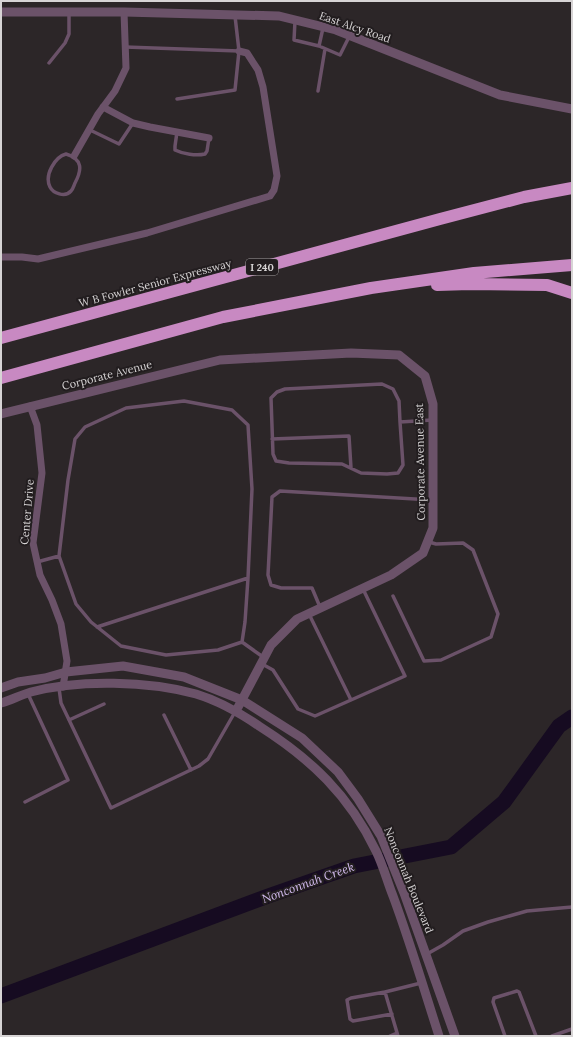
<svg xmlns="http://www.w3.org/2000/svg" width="573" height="1037" font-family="Lora,serif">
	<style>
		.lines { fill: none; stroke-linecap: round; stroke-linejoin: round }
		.river { stroke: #160b21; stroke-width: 15 }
		.service { stroke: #6b5269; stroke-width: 3.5 }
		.minor { stroke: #6b5269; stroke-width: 7 }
		.tertiary { stroke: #6b5269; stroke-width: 9 }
		.motorway { stroke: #c889c2; stroke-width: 12 }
		.labels { text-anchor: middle; stroke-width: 4; stroke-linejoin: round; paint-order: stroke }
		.shield { fill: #221d1f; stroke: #a19d9e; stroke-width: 1 }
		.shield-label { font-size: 10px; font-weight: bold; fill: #d7d4d5 }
		.street-label { font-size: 11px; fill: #d7d4d5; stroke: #221d1f }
		.water-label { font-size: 12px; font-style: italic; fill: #d3bbef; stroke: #221d1f }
	</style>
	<rect width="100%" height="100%" fill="#2c2628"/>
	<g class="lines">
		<!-- river -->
		<path class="river" d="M1 996 271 895 354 866 451 847 504 802 559 726 572 717"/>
		<!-- service -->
		<path class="service" d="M295 21 294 40 319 46 340 55 349 37
			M319 46 323 28
			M125 47 239 51
			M49 63 65 43 69 34V13
			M318 91 325 49
			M177 99 235 90 239 51 235 16
			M90 130 119 144 133 123
			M177 132 175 146V150C183 154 196 156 205 154L207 151 209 138
			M66 154C83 159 82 170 75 183 74 185 73 189 71 191 65 198 53 193 50 187 44 175 55 157 66 154Z
			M400 422 403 465 398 473 387 474 361 473 342 464 289 463 276 461 273 454 271 398 277 392 285 389 382 384 393 389 399 401 400 422 432 420
			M272 439 349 436 351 468
			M37 562 59 556
			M393 596 424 661 441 660 491 637 498 614 473 550 463 543 436 544 429 542
			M320 607 312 588H281L271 585 268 575 272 497 280 491 432 500
			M97 627 248 578
			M242 642 218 650 166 655 121 646 91 622 76 604 59 556 68 480 75 439 85 427 126 408 184 401 232 410 248 425 252 489 248 578 245 622 242 642 263 657
			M262 664 273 670 298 709 315 716 351 700 309 614
			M59 688 61 703 111 808 199 766 208 759 235 712
			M351 700 405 676 363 589
			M164 715 191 770
			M69 720 104 704
			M25 802 68 780 28 694
			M427 954 443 945 463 931 488 922 527 911 572 907
			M385 992 351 998 347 1000 350 1019 353 1021 392 1014
			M390 1036 397 1033
			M398 1036 385 992 421 983
			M505 1036 493 1002 494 998 517 991 519 992 536 1036
			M552 1036 572 1029"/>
		<!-- minor -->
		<path class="minor" d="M103 107 133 123 150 127 209 138
			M74 156 98 114 115 91 126 68 124 12
			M1 257H22L38 259 147 233 270 196 274 190 277 176 263 87 258 70 247 53 239 51
			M30 406 37 425 42 473 33 543 40 575 52 600 61 624 67 661 63 687"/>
		<!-- tertiary -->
		<path class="tertiary" d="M1 12H124L279 16 336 30 500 95 572 109
			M1 414 220 360 351 353 399 355 425 376 433 404V528L423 553 391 575 297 619 271 645 236 711
			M1 688 18 682 45 678 66 672 123 666 184 677 242 700 302 738 338 772 358 799 381 836 404 893 455 1036
			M1 703C11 700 21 695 31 692 79 679 149 681 196 694 219 701 240 713 259 726 311 759 349 795 376 851 383 865 387 881 393 896 410 942 424 989 439 1036"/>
		<!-- motorway -->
		<path class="motorway" d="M437 285 470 284 547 285 572 293
			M1 338 440 219 524 197 572 188
			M1 378 223 317 371 288 474 273 572 265"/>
	</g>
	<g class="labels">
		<!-- shield labels -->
		<rect class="shield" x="246" y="259" width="32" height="16" rx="3"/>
		<g class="shield-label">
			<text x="262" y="271">I 240</text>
		</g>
		<!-- street labels -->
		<g class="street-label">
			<text transform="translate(355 27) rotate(19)" y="4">East Alcy Road</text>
			<text transform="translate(155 283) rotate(-15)" y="4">W B Fowler Senior Expressway</text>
			<text transform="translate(107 375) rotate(-14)" y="4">Corporate Avenue</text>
			<text transform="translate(420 462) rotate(-91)" y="4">Corporate Avenue East</text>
			<text transform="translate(27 512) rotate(-85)" y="4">Center Drive</text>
			<text transform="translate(409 880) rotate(68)" y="4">Nonconnah Boulevard</text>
		</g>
		<!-- water labels -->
		<g class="water-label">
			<text transform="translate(308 883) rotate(-20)" y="4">Nonconnah Creek</text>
		</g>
	</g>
	<!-- border -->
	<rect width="573" height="1037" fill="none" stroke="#d7d4d5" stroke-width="4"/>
</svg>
